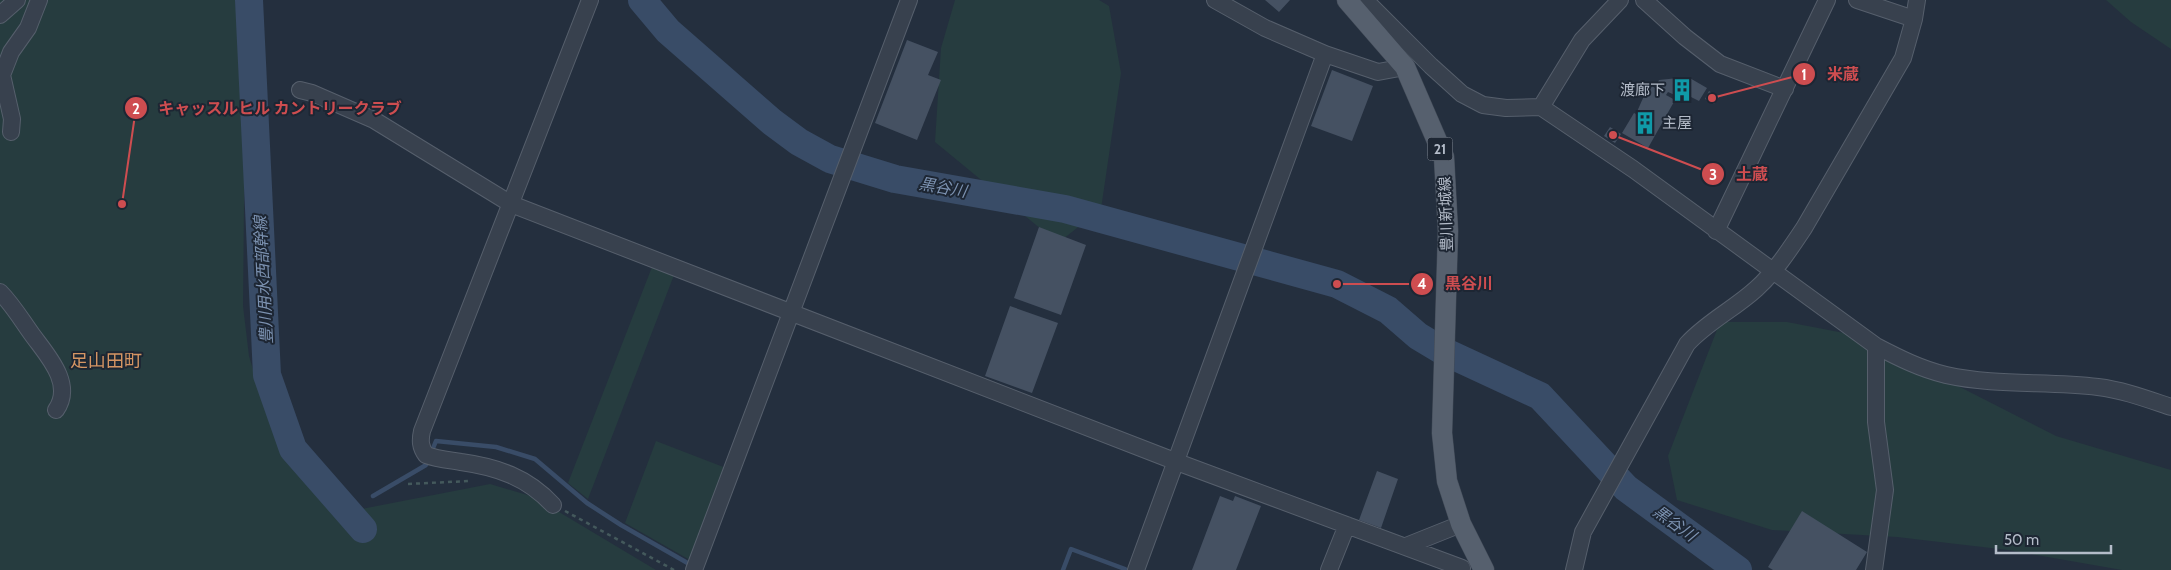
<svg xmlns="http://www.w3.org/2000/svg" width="2171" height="570" font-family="Cabin,'Noto Sans JP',sans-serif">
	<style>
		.green { fill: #263c3f }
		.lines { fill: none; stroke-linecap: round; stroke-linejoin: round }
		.stream { stroke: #394c67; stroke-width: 4.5 }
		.river { stroke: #394c67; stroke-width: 28 }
		.building { fill: #455162 }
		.minor-casing { stroke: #565f6c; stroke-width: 18 }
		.major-casing { stroke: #414a57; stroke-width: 21 }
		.path { stroke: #44595c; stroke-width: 2.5; stroke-dasharray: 4 4; stroke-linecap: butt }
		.minor { stroke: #38414e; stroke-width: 16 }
		.major { stroke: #56606e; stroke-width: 20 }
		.labels { text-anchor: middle; stroke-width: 4; stroke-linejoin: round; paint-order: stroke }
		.shield { fill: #1d2633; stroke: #878f9c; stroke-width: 1 }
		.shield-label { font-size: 14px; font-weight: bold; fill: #b4bcc9 }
		.poi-label { font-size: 15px; fill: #b4bcc9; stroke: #1d2633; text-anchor: end }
		.street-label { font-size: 15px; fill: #b4bcc9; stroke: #1d2633 }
		.water-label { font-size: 16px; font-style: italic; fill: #7c92b1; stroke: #1d2633 }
		.quarter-label { font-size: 18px; fill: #d59563; stroke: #1d2633 }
		.leader { fill: none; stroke: #ce4d50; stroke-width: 2 }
		.callout-dot { fill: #ce4d50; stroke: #1d2633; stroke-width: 2 }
		.mark-label { font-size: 15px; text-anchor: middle; font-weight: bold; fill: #fff }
		.callout-label { font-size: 16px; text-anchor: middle; font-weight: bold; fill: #ce4d50; stroke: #1d2633; stroke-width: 4; stroke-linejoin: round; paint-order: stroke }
	</style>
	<rect width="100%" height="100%" fill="#242f3e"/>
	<!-- green -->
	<path class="green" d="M0 0H235L245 102 243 306 249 356 262 400 290 460 341 513 490 484 534 497 656 570H0Z
		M955 0H1099L1109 6 1121 73 1101 209 1058 243 935 142 941 48Z
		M2106 0H2171V49L2131 22Z
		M652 267 674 275 588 499 568 483Z
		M1720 322H1787L1844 333 1911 362 2056 436 2171 470V570H2122L2008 550 1897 537 1772 530 1677 500 1668 456Z
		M656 441 726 468 690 560 625 523Z"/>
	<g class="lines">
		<!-- stream -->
		<path class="stream" d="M373 496 426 465 436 441 496 447 535 459 587 503 621 525 691 565
			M1063 570 1071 549 1125 569"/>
		<!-- river -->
		<path class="river" d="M249 0 267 375 293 449 363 529
			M642 0 668 31 772 122 799 142 830 159 895 179 1065 209 1337 284 1388 310 1418 336 1443 351 1540 396 1626 488 1738 570"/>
	</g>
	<!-- building -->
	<path class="building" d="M1265 0H1290L1279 12Z
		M907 40 938 52 928 75 941 80 917 140 875 123Z
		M1332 70 1373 86 1352 141 1311 126Z
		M1688 77 1707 88 1699 101 1681 92 1677 96 1668 92 1666 95 1675 100 1648 148 1622 133 1634 113 1636 114 1647 89 1650 90 1652 86 1655 88 1659 80Z
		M1709 91 1719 97 1714 104 1705 99Z
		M1610 127 1621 134 1615 143 1604 136Z
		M1039 227 1086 245 1061 315 1014 298Z
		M1010 306 1058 323 1032 393 985 376Z
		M1377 471 1398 479 1381 528 1359 520Z
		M1220 496 1233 501 1235 496 1261 506 1236 570H1192Z
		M1802 511 1867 552 1856 570H1773L1768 567Z"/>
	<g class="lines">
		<defs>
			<path id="minor" d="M1215 0 1265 28 1325 54 1378 72 1405 67
				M1644 0 1685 37 1720 64 1785 89
				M1857 0 1914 19
				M1367 2 1431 66 1462 94 1483 105 1506 108 1541 107 1633 169 1876 346C1899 358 1921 369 1946 375 1995 386 2047 381 2098 387 2123 390 2147 399 2171 407
				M0 15 17 0
				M300 90 312 93 374 120 511 204 1177 462 1462 568
				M1541 107 1582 40 1620 0
				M11 132 12 119 2 75 11 52 28 28 39 0
				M1716 231 1827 0
				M0 292C12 304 21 319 31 333 45 353 75 383 56 410
				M553 505C527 477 497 467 461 462 449 460 437 459 426 455 420 447 420 440 422 431L590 0
				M1406 546 1461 524
				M694 570 909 0
				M1136 570 1325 54
				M1329 570 1347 525
				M1574 570 1583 532 1687 344C1707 322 1734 309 1756 289 1775 272 1790 249 1804 228L1903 58 1914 19 1917 0
				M1874 570 1885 490 1876 422V346"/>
			<path id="major" d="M1347 0 1405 67 1444 157 1448 231 1442 433 1447 481 1461 524 1484 570"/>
		</defs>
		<!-- minor casing -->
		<use href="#minor" class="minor-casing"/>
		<!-- major casing -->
		<use href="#major" class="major-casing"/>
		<!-- path -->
		<path class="path" d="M408 484 469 481
			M565 511 674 570"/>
		<!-- minor -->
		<use href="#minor" class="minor"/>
		<!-- major -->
		<use href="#major" class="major"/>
	</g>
	<!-- icons -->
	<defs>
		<symbol id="building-bare" viewBox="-9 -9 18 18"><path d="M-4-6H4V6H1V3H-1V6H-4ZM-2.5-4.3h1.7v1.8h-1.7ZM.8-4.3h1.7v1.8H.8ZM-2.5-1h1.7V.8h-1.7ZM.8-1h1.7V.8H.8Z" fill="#0f9aa8" stroke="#1d2633" stroke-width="2.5" paint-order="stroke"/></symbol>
	</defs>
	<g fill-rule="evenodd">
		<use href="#building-bare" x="1666" y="74" width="32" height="32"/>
		<use href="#building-bare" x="1629" y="107" width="32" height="32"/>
	</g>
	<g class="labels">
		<!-- shield labels -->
		<rect class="shield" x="1427.5" y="137.5" width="25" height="23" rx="4"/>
		<g class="shield-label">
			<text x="1440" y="154">21</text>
		</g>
		<!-- poi labels -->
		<g class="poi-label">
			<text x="1665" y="95">渡廊下</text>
			<text x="1662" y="128" text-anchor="start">主屋</text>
		</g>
		<!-- street labels -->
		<g class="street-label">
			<text transform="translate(1446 214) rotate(-92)" y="5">豊川新城線</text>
		</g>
		<!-- water labels -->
		<g class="water-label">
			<text transform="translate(943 187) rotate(10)" y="6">黒谷川</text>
			<text transform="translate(263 280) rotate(-93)" y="6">豊川用水西部幹線</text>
			<text transform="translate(1675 523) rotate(36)" y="6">黒谷川</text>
		</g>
		<!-- quarter labels -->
		<g class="quarter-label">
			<text x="106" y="367">足山田町</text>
		</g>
	</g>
	<!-- callouts -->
	<path class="leader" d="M1712 98L1804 74M122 204L136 108M1613 135L1713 174M1337 284L1422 284"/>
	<g class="callout-dot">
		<circle cx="1712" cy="98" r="5"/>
		<circle cx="122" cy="204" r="5"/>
		<circle cx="1613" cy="135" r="5"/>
		<circle cx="1337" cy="284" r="5"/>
		<circle cx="1804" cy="74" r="12"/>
		<circle cx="136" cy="108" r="12"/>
		<circle cx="1713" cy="174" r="12"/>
		<circle cx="1422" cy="284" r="12"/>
	</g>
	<g class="mark-label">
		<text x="1804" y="80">1</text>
		<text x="136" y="114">2</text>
		<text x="1713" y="180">3</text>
		<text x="1422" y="289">4</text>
	</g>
	<g class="callout-label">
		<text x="1843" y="80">米蔵</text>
		<text x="280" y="114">キャッスルヒル カントリークラブ</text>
		<text x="1752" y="180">土蔵</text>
		<text x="1469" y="289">黒谷川</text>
	</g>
	<!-- scale -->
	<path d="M1996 545v8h115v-8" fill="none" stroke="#b4bcc9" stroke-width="2.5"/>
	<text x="2004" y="545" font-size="15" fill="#b4bcc9" stroke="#1d2633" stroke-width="4" paint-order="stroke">50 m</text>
</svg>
